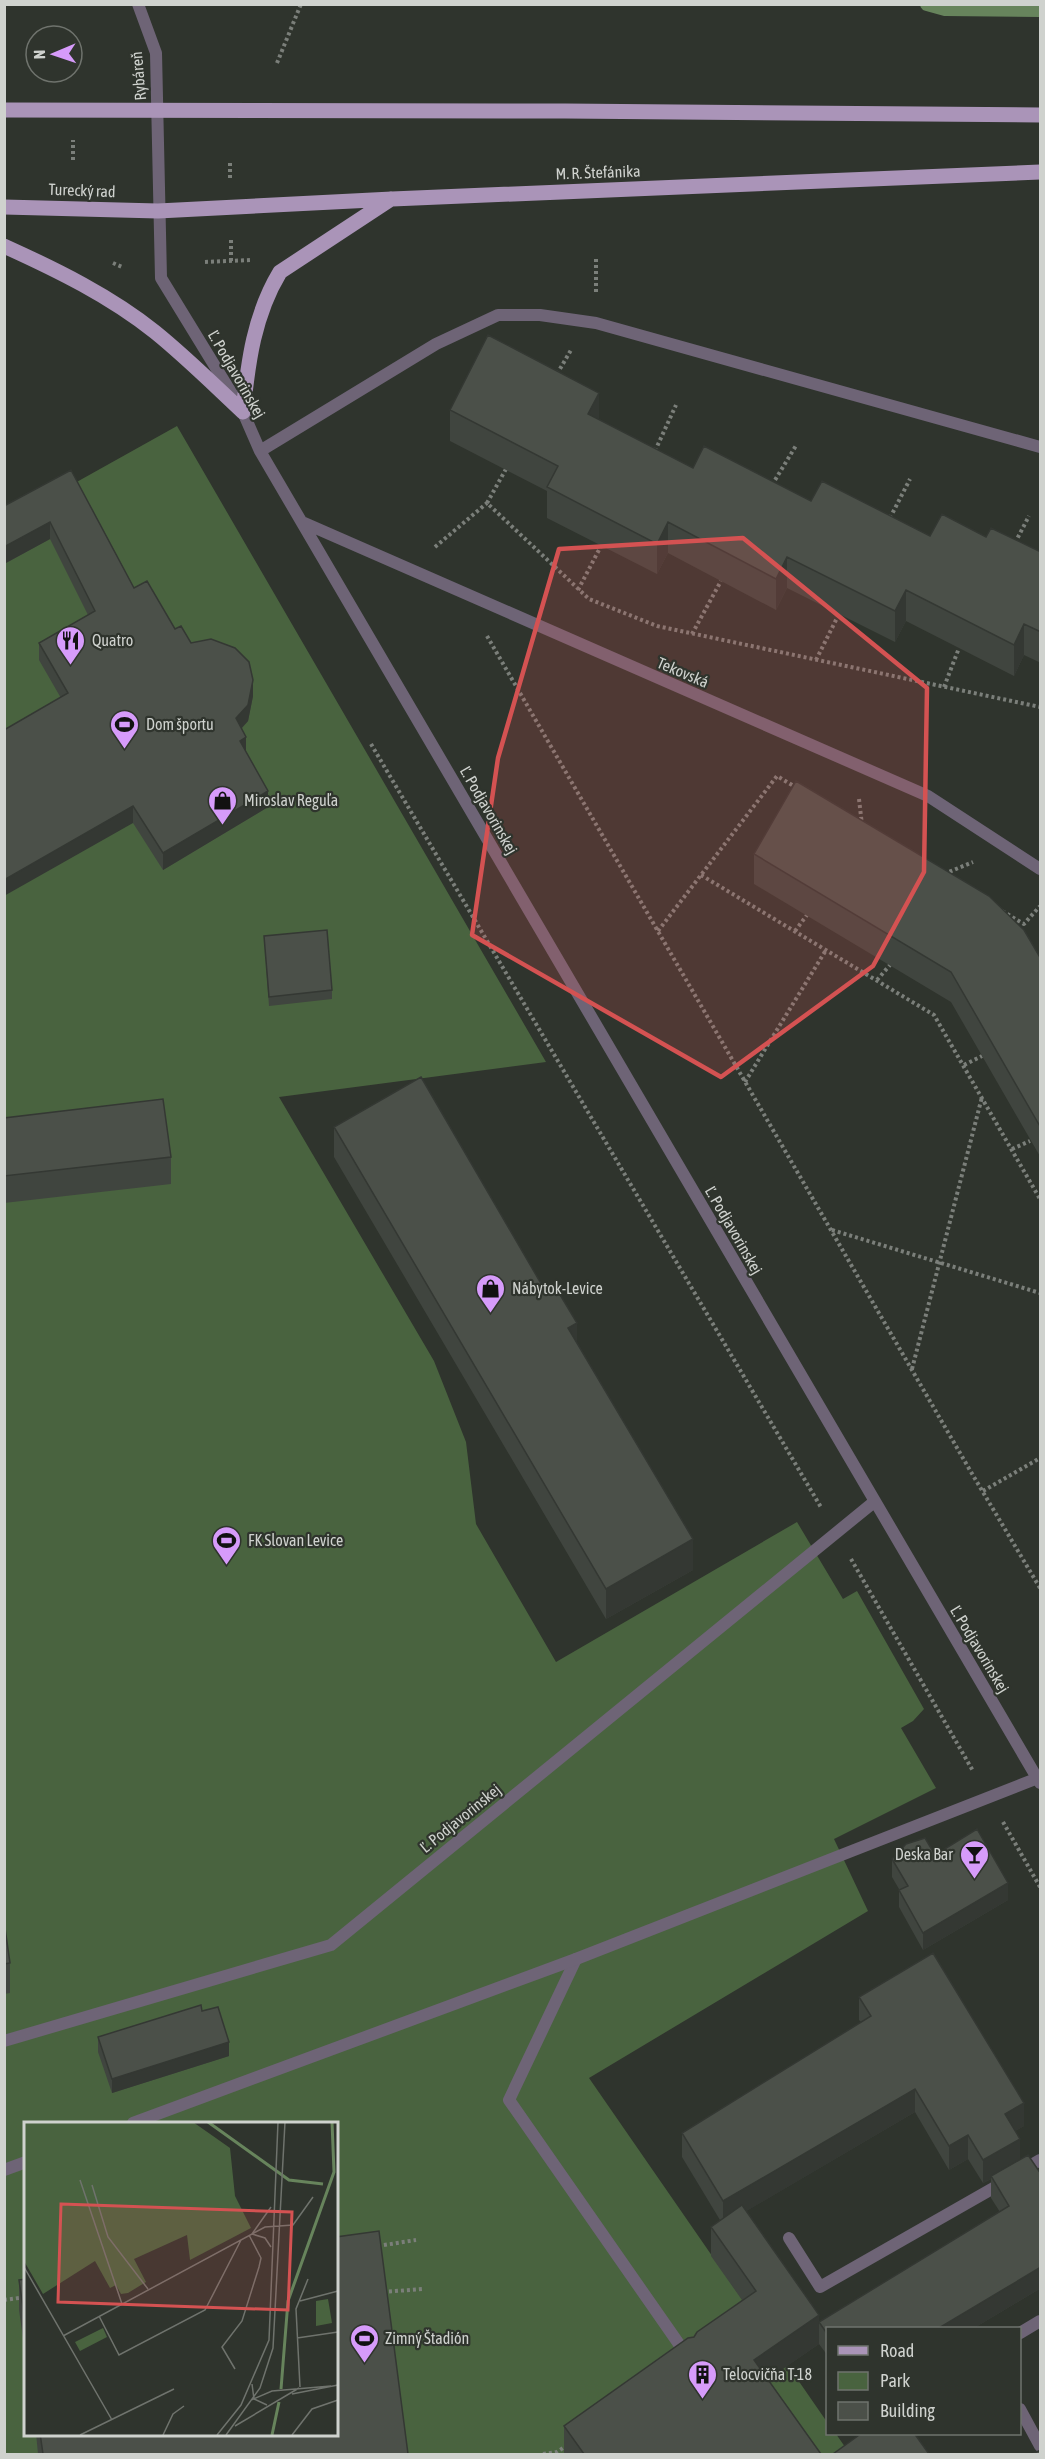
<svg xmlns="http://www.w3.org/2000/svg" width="1045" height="2459" font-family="'Asap Condensed',sans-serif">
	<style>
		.green { fill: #49633f; fill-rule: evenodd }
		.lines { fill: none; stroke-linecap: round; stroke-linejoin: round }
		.stream { stroke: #67845c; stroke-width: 14 }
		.path { stroke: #7b7f7a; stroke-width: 4; stroke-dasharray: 3 3; stroke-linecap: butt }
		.service { stroke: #6e6476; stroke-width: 12 }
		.minor { stroke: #6e6476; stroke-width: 12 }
		.primary { stroke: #aa94b8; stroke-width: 15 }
		.wall { fill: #40453f; fill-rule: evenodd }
		.shaded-wall { fill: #343833 }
		.building { fill: #4b5049; stroke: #343833; stroke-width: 1.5 }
		.marked { fill: #d45252; fill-opacity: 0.2; stroke: #d45252; stroke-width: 4.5; stroke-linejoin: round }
		.labels { text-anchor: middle; stroke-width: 4.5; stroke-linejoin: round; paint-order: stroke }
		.street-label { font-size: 16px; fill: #cfd2ce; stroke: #2f342d }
		.poi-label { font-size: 16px; fill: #cfd2ce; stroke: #2f342d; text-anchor: start }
		.inset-river { fill: none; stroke: #67845c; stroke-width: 3 }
		.inset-road { fill: none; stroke: #6f736d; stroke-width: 1.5 }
		.view { fill: #d45252; fill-opacity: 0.15; stroke: #d45252; stroke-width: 3 }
		.inset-edge { fill: none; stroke: #cfd2ce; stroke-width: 3 }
	</style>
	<rect width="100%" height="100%" fill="#2f342d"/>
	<!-- green -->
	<path class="green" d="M177 426 546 1062 279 1097 434 1361 466 1442 476 1524 556 1662 797 1522 843 1599 857 1591 924 1709 913 1721 901 1728 936 1788 834 1839 868 1911 589 2078 827 2422 828 2434H836L850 2454H5V522ZM26 2123H336V2434H26Z"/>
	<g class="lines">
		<!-- stream -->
		<path class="stream" d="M927 4 945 9 1040 10"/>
		<!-- path -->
		<path class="path" d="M277 63 301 4
			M73 160V140
			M230 163V178
			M231 240V261
			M596 259V292
			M205 262 251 260
			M113 263 122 267
			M557 374 571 350
			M655 451 676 405
			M506 469 487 503 589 599 657 626 1040 707
			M772 485 797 444
			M890 518 910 479
			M1015 543 1029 516
			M435 547 487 503
			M578 590 601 546
			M692 634 721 581
			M487 636 971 1472 1040 1588
			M816 660 839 614
			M944 687 959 648
			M371 744 822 1509
			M859 799 862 825
			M944 874 973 862
			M701 875 934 1015 1040 1199
			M1002 911 1024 924 1040 906
			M658 931 777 776 797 788
			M795 931 807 915
			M877 980 890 965
			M964 1065 982 1056
			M745 1082 826 950
			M1012 1149 1030 1141
			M832 1230 1040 1293
			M912 1369 982 1097
			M983 1491 1040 1458
			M851 1559 973 1771
			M1003 1822 1040 1887
			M378 2246 416 2240
			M383 2292 422 2289
			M4 2300 26 2297
			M543 2454 557 2452 566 2446"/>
		<!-- service -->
		<path class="service" d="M576 1959 509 2100 688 2357
			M1021 2171 1040 2160
			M789 2238 820 2287 1004 2182
			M1020 2333 1040 2321
			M1020 2409 1040 2446"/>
		<!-- minor -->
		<path class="minor" d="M138 4 156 53 161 278 243 412 260 451 1040 1783
			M260 451 436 344 498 315H540L596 323 1040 447
			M302 522 928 796 1040 869
			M4 2041 331 1945 874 1502
			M133 2123 576 1959 1038 1778
			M4 2170 26 2162"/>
		<!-- primary -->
		<path class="primary" d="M4 110 565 111 1040 115
			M4 207 158 211 392 199 1040 172
			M4 246C57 270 110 296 155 332 186 357 214 385 243 412
			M243 412C248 362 254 315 280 272L391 199"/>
	</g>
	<!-- wall -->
	<path class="wall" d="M450 410 599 420 693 468 930 536 986 537 1041 552V663L1024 655 1014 676 906 621 895 642 787 588 776 610 668 553 657 574 547 518V491L450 441Z
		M71 470 134 588 175 629 253 696 248 721 242 728 246 752 268 807 163 870 133 823 39 660V643L88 615 50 539 4 564Z
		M754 854 1041 959V1158L951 1002 754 884Z
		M264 936 332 990V999L269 1006Z
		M4 1118 171 1157V1184L4 1203Z
		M334 1127 543 1287 577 1343 693 1570 606 1619 334 1157Z
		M935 1855 1008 1900 923 1950 899 1907V1889L892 1877V1859Z
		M4 1921 10 1963V1993L4 1994Z
		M859 1997 1024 2126 1015 2131 1020 2160 1041 2174V2288L974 2328H828V2356L819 2344 768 2379 821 2454H564V2426L694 2337 742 2300 711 2256V2227L720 2220 682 2157V2133L861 2022 859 2020ZM915 2112 949 2170 968 2159 983 2183 991 2179V2198L1000 2212 819 2322 746 2211Z
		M202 2011 229 2056 112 2093 98 2052V2037Z
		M26 2279V2359L19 2310V2280Z
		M36 2433H336L408 2454H38Z"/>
	<!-- shaded-wall -->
	<path class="shaded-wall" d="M599 393V423L588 414Z
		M50 522V539L4 564V547Z
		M668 522V553L657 574V544Z
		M787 557V588L776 610V579Z
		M906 590V621L895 642V611Z
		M1024 624V655L1014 676V645Z
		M253 680V696L248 721 236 734V718Z
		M246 737V754L240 741Z
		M268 791V807L163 870V853Z
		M133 806V823L4 896V880Z
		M577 1323V1354L568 1328Z
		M693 1539V1570L606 1619V1589Z
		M1008 1883V1900L923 1950V1933Z
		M229 2042V2056L112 2093V2079Z
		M915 2089V2112L723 2225V2201Z
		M1024 2103V2126L1005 2137V2114Z
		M968 2135V2159L949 2170V2146Z
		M1020 2139V2162L991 2176V2179L983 2183V2160Z
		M1041 2267V2288L974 2328H939Z
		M819 2315V2344L754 2389V2360Z"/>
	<!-- building -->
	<path class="building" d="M488 335 599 393 588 414 693 468 704 446 811 501 822 481 930 536 942 514 986 537 991 528 1041 552V632L1024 624 1014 645 906 590 895 611 787 557 776 579 668 522 657 544 547 487 558 466 450 410Z
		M71 470 134 588 147 581 175 629 181 626 191 643 211 639 235 648 249 662 253 680 248 705 236 718 246 737 240 741 268 791 163 853 133 806 4 880V730L68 693 39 643 95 611 50 522 4 547V506Z
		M796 781 989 896 1024 930 1041 959V1128L951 972 754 854Z
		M327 930 332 990 269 997 264 936Z
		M421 1077 543 1287 553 1283 577 1323 568 1328 693 1539 606 1589 334 1127Z
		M163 1099 171 1157 4 1176V1118Z
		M977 1829 1008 1883 923 1933 899 1890 908 1886 892 1859 906 1844 925 1838 935 1855Z
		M4 1921 10 1963 4 1964Z
		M933 1953 1024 2103 1005 2114 1020 2139 983 2160 968 2135 949 2146 915 2089 723 2201 682 2133 871 2016 859 1997Z
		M201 2005 202 2011 218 2007 229 2042 112 2079 98 2037Z
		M1028 2155 1041 2174V2267L939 2328H828V2335L819 2322 1009 2206 991 2176Z
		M742 2205 819 2315 754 2360 821 2454H584L564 2426 688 2338 694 2337 697 2332 756 2291 711 2227Z
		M379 2231 408 2454H43L40 2433H336V2237Z
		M26 2279V2328L19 2280Z
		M862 2433H914L929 2454H833Z
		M1041 2450V2454H1032Z"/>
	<!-- marked area -->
	<path class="marked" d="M743 538 927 688 924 872 873 966 721 1077 472 935 498 758 559 549Z"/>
	<!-- icons -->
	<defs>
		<symbol id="restaurant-pin" viewBox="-11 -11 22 30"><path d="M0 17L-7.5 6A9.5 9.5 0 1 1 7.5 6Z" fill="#d69bfa" stroke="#2f342d"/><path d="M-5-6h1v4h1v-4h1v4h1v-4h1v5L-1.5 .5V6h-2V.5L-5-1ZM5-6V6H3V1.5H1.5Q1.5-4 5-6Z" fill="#111"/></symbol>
		<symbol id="stadium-pin" viewBox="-11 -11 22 30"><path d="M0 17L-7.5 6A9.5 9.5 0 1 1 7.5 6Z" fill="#d69bfa" stroke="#2f342d"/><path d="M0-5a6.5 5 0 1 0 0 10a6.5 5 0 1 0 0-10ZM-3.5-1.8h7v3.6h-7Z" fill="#111"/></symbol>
		<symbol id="shop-pin" viewBox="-11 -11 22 30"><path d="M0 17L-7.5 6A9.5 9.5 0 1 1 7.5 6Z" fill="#d69bfa" stroke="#2f342d"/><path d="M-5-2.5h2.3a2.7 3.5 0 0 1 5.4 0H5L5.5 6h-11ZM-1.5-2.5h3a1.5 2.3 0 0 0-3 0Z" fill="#111"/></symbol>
		<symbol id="bar-pin" viewBox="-11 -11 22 30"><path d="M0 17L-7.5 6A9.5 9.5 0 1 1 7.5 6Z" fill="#d69bfa" stroke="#2f342d"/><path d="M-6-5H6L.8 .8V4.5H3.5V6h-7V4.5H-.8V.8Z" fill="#111"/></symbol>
		<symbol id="building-pin" viewBox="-11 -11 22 30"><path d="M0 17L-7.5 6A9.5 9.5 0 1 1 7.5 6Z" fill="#d69bfa" stroke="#2f342d"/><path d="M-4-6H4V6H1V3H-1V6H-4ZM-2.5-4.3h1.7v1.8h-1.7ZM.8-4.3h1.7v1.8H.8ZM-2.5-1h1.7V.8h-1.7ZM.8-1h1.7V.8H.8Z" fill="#111"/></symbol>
	</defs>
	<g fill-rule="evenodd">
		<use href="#restaurant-pin" x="54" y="624" width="33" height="45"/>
		<use href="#stadium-pin" x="108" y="708" width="33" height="45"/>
		<use href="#shop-pin" x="206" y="784" width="33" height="45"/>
		<use href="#shop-pin" x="474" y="1272" width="33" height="45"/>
		<use href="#stadium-pin" x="210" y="1524" width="33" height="45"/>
		<use href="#bar-pin" x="958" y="1838" width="33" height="45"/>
		<use href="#stadium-pin" x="348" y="2322" width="33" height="45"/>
		<use href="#building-pin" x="686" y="2358" width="33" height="45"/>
	</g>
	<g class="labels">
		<!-- street labels -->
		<g class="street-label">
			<text transform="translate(138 76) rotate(-95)" y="6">Rybáreň</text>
			<text transform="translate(598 172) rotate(-2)" y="6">M. R. Štefánika</text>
			<text transform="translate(82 190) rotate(2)" y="6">Turecký rad</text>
			<text transform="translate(237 374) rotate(60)" y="6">Ľ. Podjavorinskej</text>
			<text transform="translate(683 672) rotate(23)" y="6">Tekovská</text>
			<text transform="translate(489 810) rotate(60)" y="6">Ľ. Podjavorinskej</text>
			<text transform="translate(734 1230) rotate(60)" y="6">Ľ. Podjavorinskej</text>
			<text transform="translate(980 1649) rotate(59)" y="6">Ľ. Podjavorinskej</text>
			<text transform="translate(460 1818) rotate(-39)" y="6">Ľ. Podjavorinskej</text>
		</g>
		<!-- poi labels -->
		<g class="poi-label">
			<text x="92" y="646">Quatro</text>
			<text x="146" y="730">Dom športu</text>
			<text x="244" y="806">Miroslav Reguľa</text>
			<text x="512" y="1294">Nábytok-Levice</text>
			<text x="248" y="1546">FK Slovan Levice</text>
			<text x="953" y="1860" text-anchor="end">Deska Bar</text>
			<text x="385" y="2344">Zimný Štadión</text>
			<text x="723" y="2380">Telocvičňa T-18</text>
		</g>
	</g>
	<!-- overview -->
	<g transform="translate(24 2122)">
		<rect width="314" height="314" fill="#2f342d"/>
		<path d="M0 0H169L206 26 211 74 227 106 166 138 163 113 110 137 122 160 104 171 97 172 92 163 86 166 71 139 19 172 0 139ZM304 177 308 201 292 204V179ZM79 206 83 215 56 229 51 220Z" fill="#49633f"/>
		<path class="inset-river" d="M184 0 265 58 299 62M257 267 264 179 310 50 308 0M248 313 255 280"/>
		<path class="inset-road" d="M56 58 98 182M68 63 84 115 124 167M228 112 247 85M228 112 241 116 247 125M0 145 88 298M276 179 314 169M75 194 95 233 181 188 217 118M39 214 241 105 269 103 289 75M273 216 314 210M211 247 198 225 218 199 235 145 237 136 225 113M228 262 230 277 243 283M276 265 272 187 284 157M268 272 314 263M227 278 248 269 307 264M211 304 275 266M56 313 150 267M139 313 149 292 160 284M193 313 217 283 245 218 254 0M202 313 236 266 249 226 261 0M268 313 288 287 314 278"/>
		<path class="view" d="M37 82 268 90 264 188 34 180Z"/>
		<rect width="314" height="314" class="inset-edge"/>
	</g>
	<!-- border -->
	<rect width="1045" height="2459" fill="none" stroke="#cfd2ce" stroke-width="12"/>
	<!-- legend -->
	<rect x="826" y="2327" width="195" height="108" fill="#2f342d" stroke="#6f736d" stroke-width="1.5"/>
	<rect x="838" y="2346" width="30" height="9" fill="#aa94b8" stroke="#6f736d" stroke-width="1.5"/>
	<text x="880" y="2357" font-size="18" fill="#cfd2ce">Road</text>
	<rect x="838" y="2372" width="30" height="18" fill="#49633f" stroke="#6f736d" stroke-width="1.5"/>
	<text x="880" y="2387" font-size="18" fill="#cfd2ce">Park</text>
	<rect x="838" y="2402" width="30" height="18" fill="#4b5049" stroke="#6f736d" stroke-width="1.5"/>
	<text x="880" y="2417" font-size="18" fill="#cfd2ce">Building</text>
	<!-- north arrow -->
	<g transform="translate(54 54) rotate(268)"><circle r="28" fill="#2f342d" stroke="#6f736d" stroke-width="1.5"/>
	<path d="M0-4.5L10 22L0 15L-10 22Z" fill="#d69bfa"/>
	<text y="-9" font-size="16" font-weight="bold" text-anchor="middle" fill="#cfd2ce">N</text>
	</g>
</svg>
